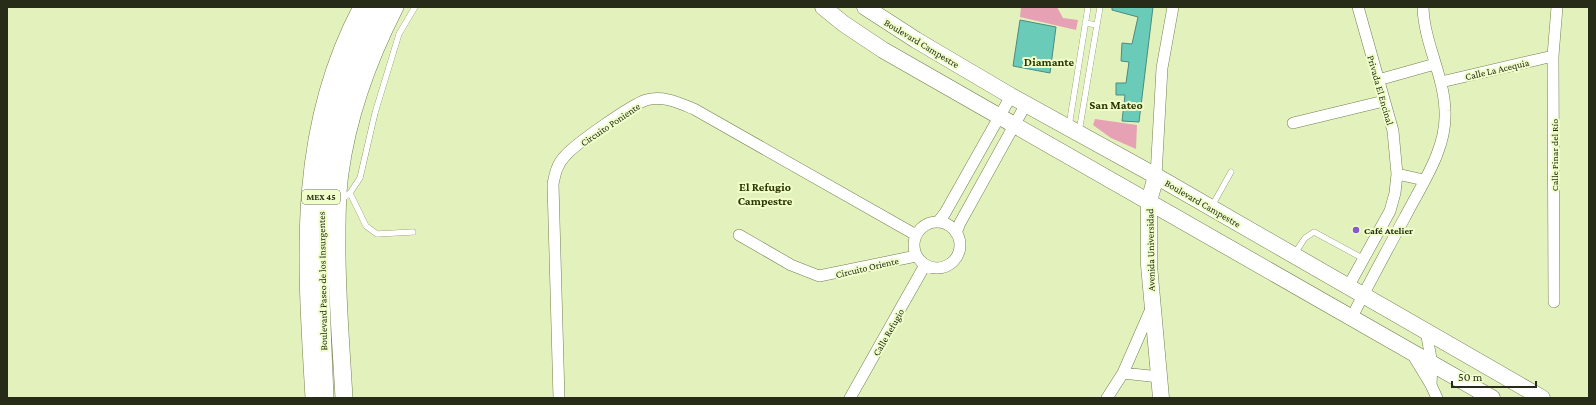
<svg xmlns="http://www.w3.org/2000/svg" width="1596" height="405" font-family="'Crimson Pro',serif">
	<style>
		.green { fill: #e7a1b5 }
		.building { fill: #6bcbb9; stroke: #4a8b7f }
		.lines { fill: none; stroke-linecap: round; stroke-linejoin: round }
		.lane-casing { stroke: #737f4f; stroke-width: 6 }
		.street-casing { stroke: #737f4f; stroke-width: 12 }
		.secondary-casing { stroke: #737f4f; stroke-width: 17 }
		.primary-casing { stroke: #737f4f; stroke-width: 18 }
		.lane { stroke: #fff; stroke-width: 5.5 }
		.street { stroke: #fff; stroke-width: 11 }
		.secondary { stroke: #fff; stroke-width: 16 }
		.primary { stroke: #fff; stroke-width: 17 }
		.poi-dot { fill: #8a57cf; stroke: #f0ffca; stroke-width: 1.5 }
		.labels { text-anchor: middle; stroke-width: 4; stroke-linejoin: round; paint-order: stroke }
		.shield { fill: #f0ffca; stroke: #636b4d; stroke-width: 1 }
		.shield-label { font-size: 9px; font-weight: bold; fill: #272c18 }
		.street-label { font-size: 10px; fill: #272c18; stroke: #f0ffca }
		.poi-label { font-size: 10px; font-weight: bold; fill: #272c18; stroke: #f0ffca; text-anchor: start }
		.quarter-label { font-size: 12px; font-weight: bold; fill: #2b3503; stroke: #f0ffca }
	</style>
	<rect width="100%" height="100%" fill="#e3f2bd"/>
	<!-- green -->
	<path class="green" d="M1021 7H1057L1063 18 1078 20 1076 30 1020 17Z
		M1095 119 1137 125 1136 149 1111 138 1093 125Z"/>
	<!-- building -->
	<path class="building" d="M1112 7H1153L1139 122 1122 121 1125 95H1116V83H1126L1129 62 1121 61 1122 43 1132 44 1138 17 1112 10Z
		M1020 20 1056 27 1050 73 1013 66Z"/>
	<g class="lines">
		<defs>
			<path id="lane" d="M1085 23 1097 25
				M1069 126 1088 7
				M1079 132 1100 7
				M350 193 366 226 377 234 413 232
				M341 200 350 193 360 178 375 113 399 34 415 7
				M1212 206 1231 172
				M1295 253 1305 238 1314 232 1364 259"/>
			<path id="street" d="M1378 80 1435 64
				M1441 82 1553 56
				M1293 123 1384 101
				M1397 174 1424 180
				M1156 176 1162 68 1173 7
				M938 222 945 213 1011 96
				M914 245a23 23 0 1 1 46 0a23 23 0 1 1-46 0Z
				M956 233 960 223 1026 104
				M739 235 791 265 819 276 916 256
				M1348 287 1390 211 1395 193 1397 174 1393 131 1358 7
				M1554 302 1553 56 1557 7
				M1352 317C1369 283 1387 250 1405 217 1422 184 1447 149 1445 111 1444 75 1424 43 1423 7
				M1426 331 1432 364 1431 385
				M1411 352 1431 385 1437 398
				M1123 373 1159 377
				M559 398 553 184C555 174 557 164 565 156 575 144 631 105 646 100 663 95 679 103 694 109L916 235
				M850 398 925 265
				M1107 398 1123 373 1151 309"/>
			<path id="secondary" d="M823 7 844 24 883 50 1492 398
				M865 7 916 40 1011 96 1156 176 1542 398
				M1156 176 1149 201V265L1161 398"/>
			<path id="primary" d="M314 398C306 261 295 133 362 7
				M325 398C320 257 305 135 379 7
				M344 398C341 343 336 289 337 234 337 214 337 193 340 173 348 114 368 60 395 7"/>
		</defs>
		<!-- lane casing -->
		<use href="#lane" class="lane-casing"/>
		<!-- street casing -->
		<use href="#street" class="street-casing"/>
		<!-- secondary casing -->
		<use href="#secondary" class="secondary-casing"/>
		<!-- primary casing -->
		<use href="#primary" class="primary-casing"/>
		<!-- lane -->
		<use href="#lane" class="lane"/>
		<!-- street -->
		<use href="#street" class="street"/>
		<!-- secondary -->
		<use href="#secondary" class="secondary"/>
		<!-- primary -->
		<use href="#primary" class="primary"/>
	</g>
	<!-- markers -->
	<circle class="poi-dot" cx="1356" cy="230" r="4"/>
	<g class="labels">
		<!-- shield labels -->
		<rect class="shield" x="302" y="190" width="38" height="14" rx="3"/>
		<g class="shield-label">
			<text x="321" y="200">MEX 45</text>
		</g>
		<!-- street labels -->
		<g class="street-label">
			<text transform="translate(922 43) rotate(31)" y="4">Boulevard Campestre</text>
			<text transform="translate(1497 69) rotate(-13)" y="4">Calle La Acequia</text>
			<text transform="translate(1381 90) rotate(74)" y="4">Privada El Encinal</text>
			<text transform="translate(610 124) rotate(-34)" y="4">Circuito Poniente</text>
			<text transform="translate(1554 155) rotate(-90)" y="4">Calle Pinar del Río</text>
			<text transform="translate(1203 203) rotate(30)" y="4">Boulevard Campestre</text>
			<text transform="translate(1150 250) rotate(-91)" y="4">Avenida Universidad</text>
			<text transform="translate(867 267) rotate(-13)" y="4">Circuito Oriente</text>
			<text transform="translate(322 281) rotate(-91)" y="4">Boulevard Paseo de los Insurgentes</text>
			<text transform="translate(888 332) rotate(-60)" y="4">Calle Refugio</text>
		</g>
		<!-- poi labels -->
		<g class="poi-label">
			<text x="1364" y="234">Café Atelier</text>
		</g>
		<!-- quarter labels -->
		<g class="quarter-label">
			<text x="1049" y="66">Diamante</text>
			<text x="1116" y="109">San Mateo</text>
			<text x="765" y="191">El Refugio<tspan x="765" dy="14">Campestre</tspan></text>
		</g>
	</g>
	<!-- border -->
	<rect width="1596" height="405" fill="none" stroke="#272c18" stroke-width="16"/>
	<!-- scale -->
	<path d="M1452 381v6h84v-6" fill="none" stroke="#272c18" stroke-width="2"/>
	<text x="1458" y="381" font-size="12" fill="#272c18" stroke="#f0ffca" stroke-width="3" paint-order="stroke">50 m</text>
</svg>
